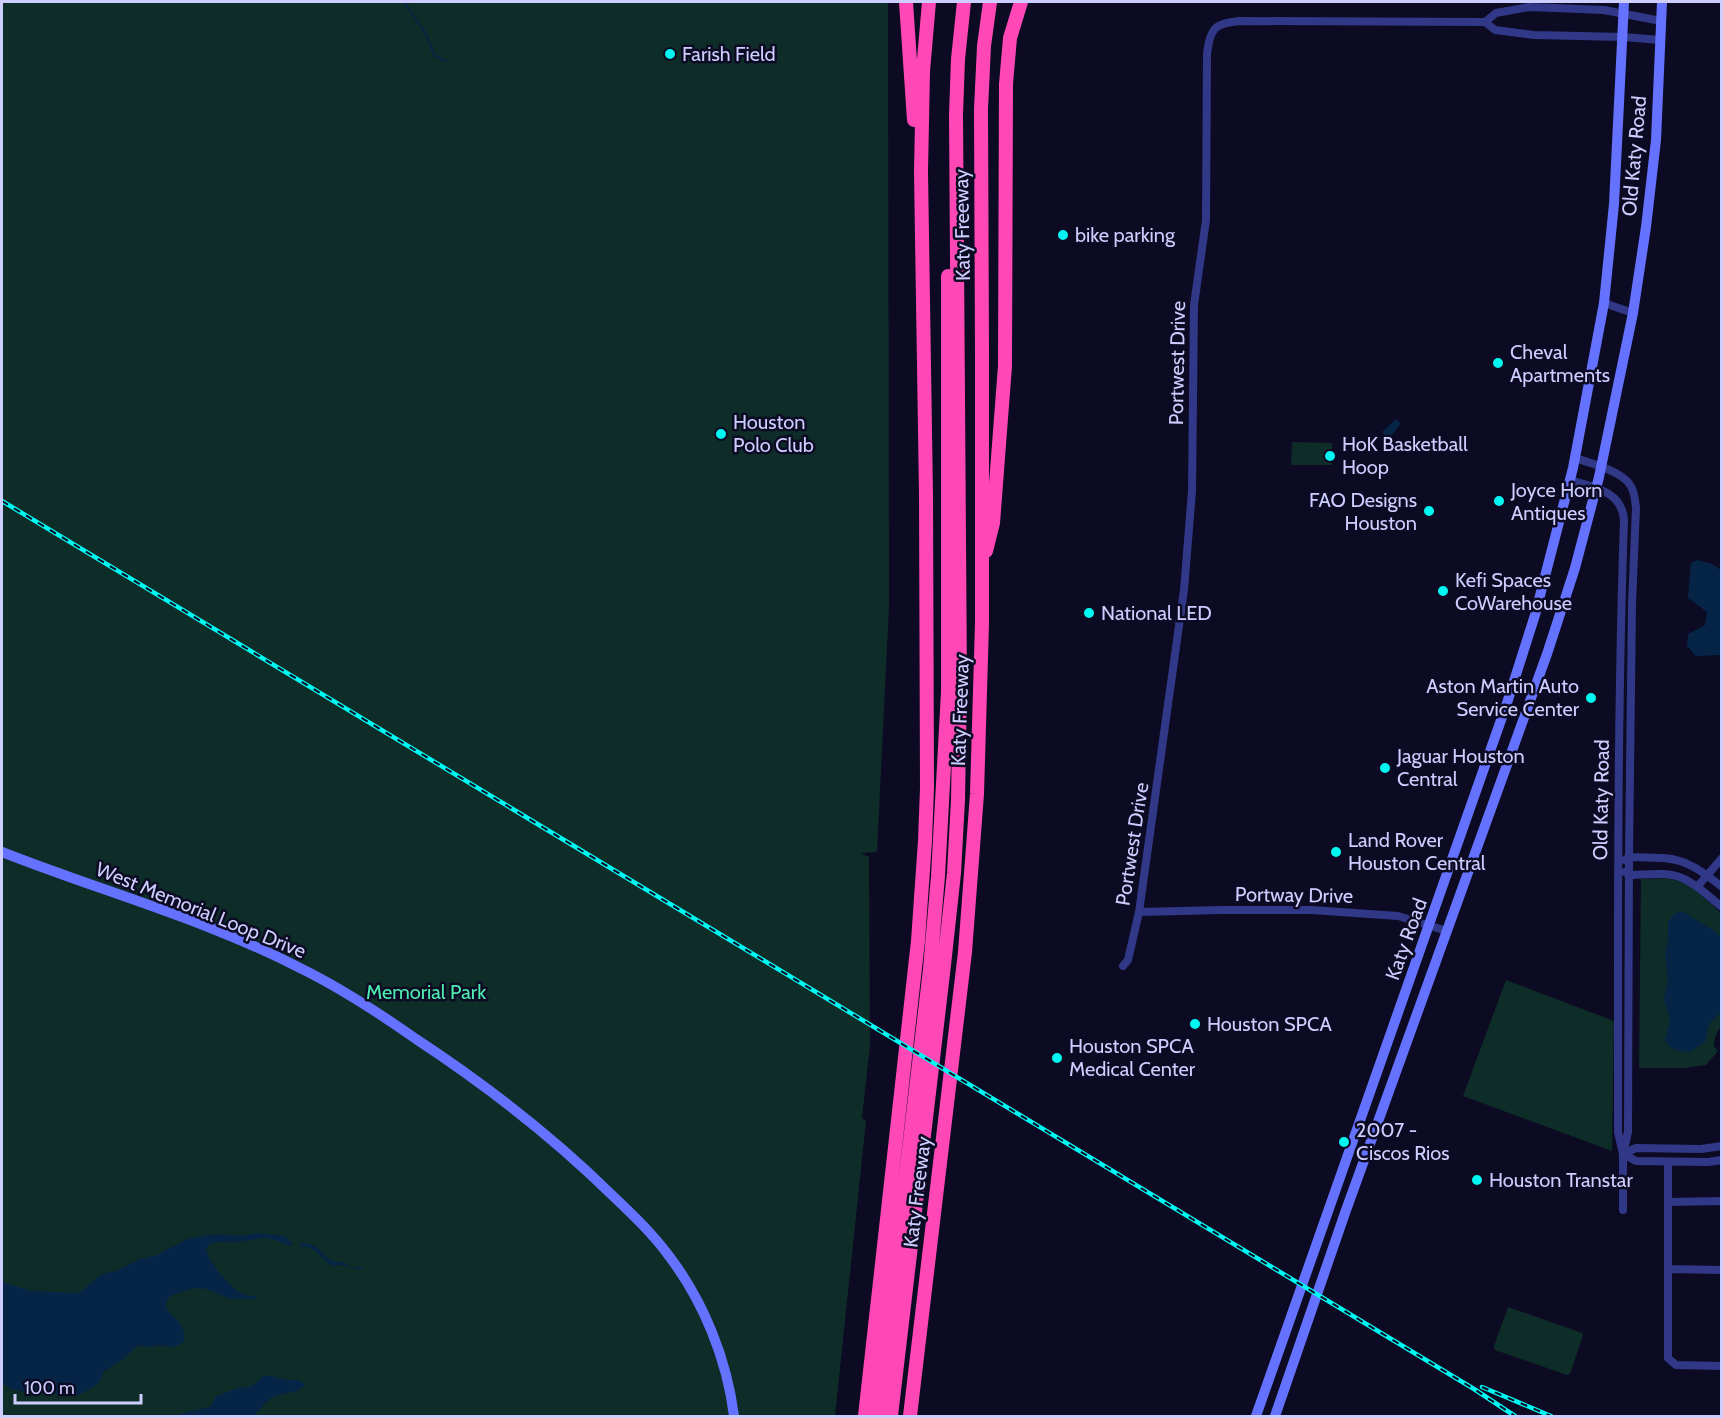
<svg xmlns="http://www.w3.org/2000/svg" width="1723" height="1418" font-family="Cabin,sans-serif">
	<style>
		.green { fill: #0e2d28 }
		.water { fill: #062546 }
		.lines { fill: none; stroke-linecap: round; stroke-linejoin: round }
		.stream { stroke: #062546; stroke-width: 2 }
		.street { stroke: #313887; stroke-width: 8 }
		.secondary { stroke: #6472ff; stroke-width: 10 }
		.highway { stroke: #ff48b5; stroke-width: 14 }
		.rail-casing { stroke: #00f8f3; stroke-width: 4.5 }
		.rail { stroke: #0c0b23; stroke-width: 2; stroke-dasharray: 7; stroke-linecap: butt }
		.poi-dot { fill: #00f8f3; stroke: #0c0b23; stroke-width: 2 }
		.labels { text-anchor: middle; stroke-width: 5; stroke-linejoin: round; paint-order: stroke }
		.poi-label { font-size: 20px; fill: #cdcdff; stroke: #0c0b23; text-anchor: start }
		.street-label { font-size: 20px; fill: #cdcdff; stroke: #0c0b23 }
		.park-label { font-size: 20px; fill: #4debb0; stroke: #0c0b23 }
	</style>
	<rect width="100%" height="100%" fill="#0c0b23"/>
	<!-- green -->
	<path class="green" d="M2 2H888L889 607 877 852 861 853 869 857 870 1045 862 1118 866 1121 835 1416H2Z
		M1292 442 1332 443V465H1291Z
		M1641 879C1650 879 1661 878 1670 879 1691 882 1706 900 1721 913V1026C1717 1032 1714 1037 1714 1046L1718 1051 1706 1065 1684 1068H1639Z
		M1506 980 1614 1021 1612 1151 1463 1096Z
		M1508 1307 1582 1333 1583 1335 1570 1374 1567 1375 1495 1350 1494 1346Z"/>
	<!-- water -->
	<path class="water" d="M1396 419 1401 423 1389 439 1382 432Z
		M1697 560 1712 564 1721 570V655L1696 656 1687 646 1688 634 1705 625 1707 612 1688 598 1691 563Z
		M1679 911 1683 912 1712 929 1721 937V1012L1709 1025 1705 1042 1690 1052C1680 1052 1669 1050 1665 1040L1670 1020 1664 999 1668 978 1665 954 1668 938V922L1672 916Z
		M257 1233 284 1236 293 1244 290 1246C282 1243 274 1238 264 1238 258 1238 252 1240 246 1241 237 1243 211 1238 207 1248 203 1257 231 1287 239 1292 244 1295 250 1296 256 1296L257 1299H230L207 1289 195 1288 172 1295C156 1308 176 1315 182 1327 185 1332 185 1336 184 1342L175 1347 160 1345 149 1347 140 1345 136 1347 122 1360 103 1372 100 1381 92 1388 79 1395 66 1396 50 1393H28L9 1388 2 1382V1282L31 1291 79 1293 102 1274 116 1271 140 1259 155 1256 187 1239 215 1234 242 1236Z
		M300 1243C319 1242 318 1253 333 1261 336 1263 339 1261 342 1262 345 1263 347 1266 351 1267 355 1269 361 1267 365 1266L359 1270 340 1265 332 1266C319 1257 317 1247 300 1246Z
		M263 1376H271L288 1380H299L304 1384V1386C296 1394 283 1392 273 1397 262 1403 260 1413 252 1416H177L186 1412 210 1407 216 1396 241 1387 246 1388 252 1386Z"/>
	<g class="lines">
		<!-- stream -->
		<path class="stream" d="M404 2 426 34 434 55 446 61"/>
		<!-- street -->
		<path class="street" d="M1485 22 1496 13 1529 7 1604 10 1661 21
			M1604 303 1633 313
			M1575 458C1590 463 1622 471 1630 485 1635 492 1635 500 1636 508L1632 604 1629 857 1628 1132 1624 1150
			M1570 480C1593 487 1622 491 1624 520 1617 724 1618 928 1618 1132L1623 1154V1210
			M1625 860 1629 857C1676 858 1684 856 1722 887
			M1625 872 1629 875C1645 875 1667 871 1682 878 1697 884 1709 897 1722 907
			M1697 887 1722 858
			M1139 912 1221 910H1312L1398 916 1447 931
			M1123 966 1128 960 1139 912 1184 590 1192 491 1194 305 1206 220 1207 54C1210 28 1215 23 1240 21L1482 22H1485L1495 30 1534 35 1624 37 1660 40
			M1623 1154 1636 1161 1708 1162 1722 1160
			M1623 1154 1636 1148 1701 1149 1722 1146
			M1668 1162V1358L1676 1365 1722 1366
			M1668 1202 1722 1201
			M1669 1269 1722 1270"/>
		<!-- secondary -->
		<path class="secondary" d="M2 852C101 891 205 919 300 968 341 988 379 1013 416 1039 486 1085 553 1137 613 1196 633 1215 653 1234 669 1256 704 1302 727 1360 734 1416
			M1256 1416 1507 703 1535 615 1573 468 1604 303 1614 204 1624 2
			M1275 1416 1345 1213 1547 654 1575 568 1599 477 1633 313 1646 227 1656 140 1662 2"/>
		<!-- highway -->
		<path class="highway" d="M906 2 914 120
			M986 551 993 523 1005 366 1006 84 1010 38 1021 2
			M865 1416 918 941 925 841 927 788 926 495 921 171 923 71 929 2
			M878 1416 930 969 938 876 948 692V276
			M891 1416 944 965 954 873 958 800 960 683 956 115 958 59 964 2
			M910 1416 965 952 977 794 982 623V351L981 109 984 46 990 2"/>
		<defs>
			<path id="rail" d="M2 501 1474 1389 1515 1416
				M1482 1387 1551 1416"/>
		</defs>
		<!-- rail casing -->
		<use href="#rail" class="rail-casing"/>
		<!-- rail -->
		<use href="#rail" class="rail"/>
	</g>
	<!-- markers -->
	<g class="poi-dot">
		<circle cx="670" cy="54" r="6"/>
		<circle cx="1063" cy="235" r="6"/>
		<circle cx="1498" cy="363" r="6"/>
		<circle cx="721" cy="434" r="6"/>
		<circle cx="1330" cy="456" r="6"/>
		<circle cx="1499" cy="501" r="6"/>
		<circle cx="1429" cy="511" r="6"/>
		<circle cx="1443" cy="591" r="6"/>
		<circle cx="1089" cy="613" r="6"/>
		<circle cx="1591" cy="698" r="6"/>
		<circle cx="1385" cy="768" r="6"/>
		<circle cx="1336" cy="852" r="6"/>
		<circle cx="1195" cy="1024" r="6"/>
		<circle cx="1057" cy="1058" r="6"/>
		<circle cx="1344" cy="1142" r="6"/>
		<circle cx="1477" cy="1180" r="6"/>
	</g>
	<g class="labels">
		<!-- poi labels -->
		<g class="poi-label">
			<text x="682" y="61">Farish Field</text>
			<text x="1075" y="242">bike parking</text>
			<text x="1510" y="359">Cheval<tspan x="1510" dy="23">Apartments</tspan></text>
			<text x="733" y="429">Houston<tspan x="733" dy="23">Polo Club</tspan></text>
			<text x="1342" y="451">HoK Basketball<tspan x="1342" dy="23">Hoop</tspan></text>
			<text x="1511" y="497">Joyce Horn<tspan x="1511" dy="23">Antiques</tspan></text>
			<text x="1417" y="507" text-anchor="end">FAO Designs<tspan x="1417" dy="23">Houston</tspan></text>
			<text x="1455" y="587">Kefi Spaces<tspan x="1455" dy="23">CoWarehouse</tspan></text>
			<text x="1101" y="620">National LED</text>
			<text x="1579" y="693" text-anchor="end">Aston Martin Auto<tspan x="1579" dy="23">Service Center</tspan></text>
			<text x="1397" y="763">Jaguar Houston<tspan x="1397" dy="23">Central</tspan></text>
			<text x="1348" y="847">Land Rover<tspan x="1348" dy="23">Houston Central</tspan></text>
			<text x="1207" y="1031">Houston SPCA</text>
			<text x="1069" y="1053">Houston SPCA<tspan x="1069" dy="23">Medical Center</tspan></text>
			<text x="1356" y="1137">2007 -<tspan x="1356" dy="23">Ciscos Rios</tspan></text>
			<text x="1489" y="1187">Houston Transtar</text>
		</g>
		<!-- street labels -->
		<g class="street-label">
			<text transform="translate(1634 156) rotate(-85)" y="7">Old Katy Road</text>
			<text transform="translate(962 225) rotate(-91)" y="7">Katy Freeway</text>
			<text transform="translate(1177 363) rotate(-89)" y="7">Portwest Drive</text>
			<text transform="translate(960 710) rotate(-88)" y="7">Katy Freeway</text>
			<text transform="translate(1601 800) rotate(-89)" y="7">Old Katy Road</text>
			<text transform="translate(1132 844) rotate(-81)" y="7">Portwest Drive</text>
			<text transform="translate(1294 895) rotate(1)" y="7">Portway Drive</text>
			<text transform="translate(201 910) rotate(22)" y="7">West Memorial Loop Drive</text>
			<text transform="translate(1406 939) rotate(-70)" y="7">Katy Road</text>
			<text transform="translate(917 1192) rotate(-83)" y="7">Katy Freeway</text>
		</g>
		<!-- park labels -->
		<g class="park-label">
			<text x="426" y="999">Memorial Park</text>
		</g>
	</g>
	<!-- border -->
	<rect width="1723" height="1418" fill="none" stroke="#cdcdff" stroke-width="6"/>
	<!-- scale -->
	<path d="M15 1394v9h126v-9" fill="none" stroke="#cdcdff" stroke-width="3"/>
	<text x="24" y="1394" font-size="18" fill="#cdcdff" stroke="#0c0b23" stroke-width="4.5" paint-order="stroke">100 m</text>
</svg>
